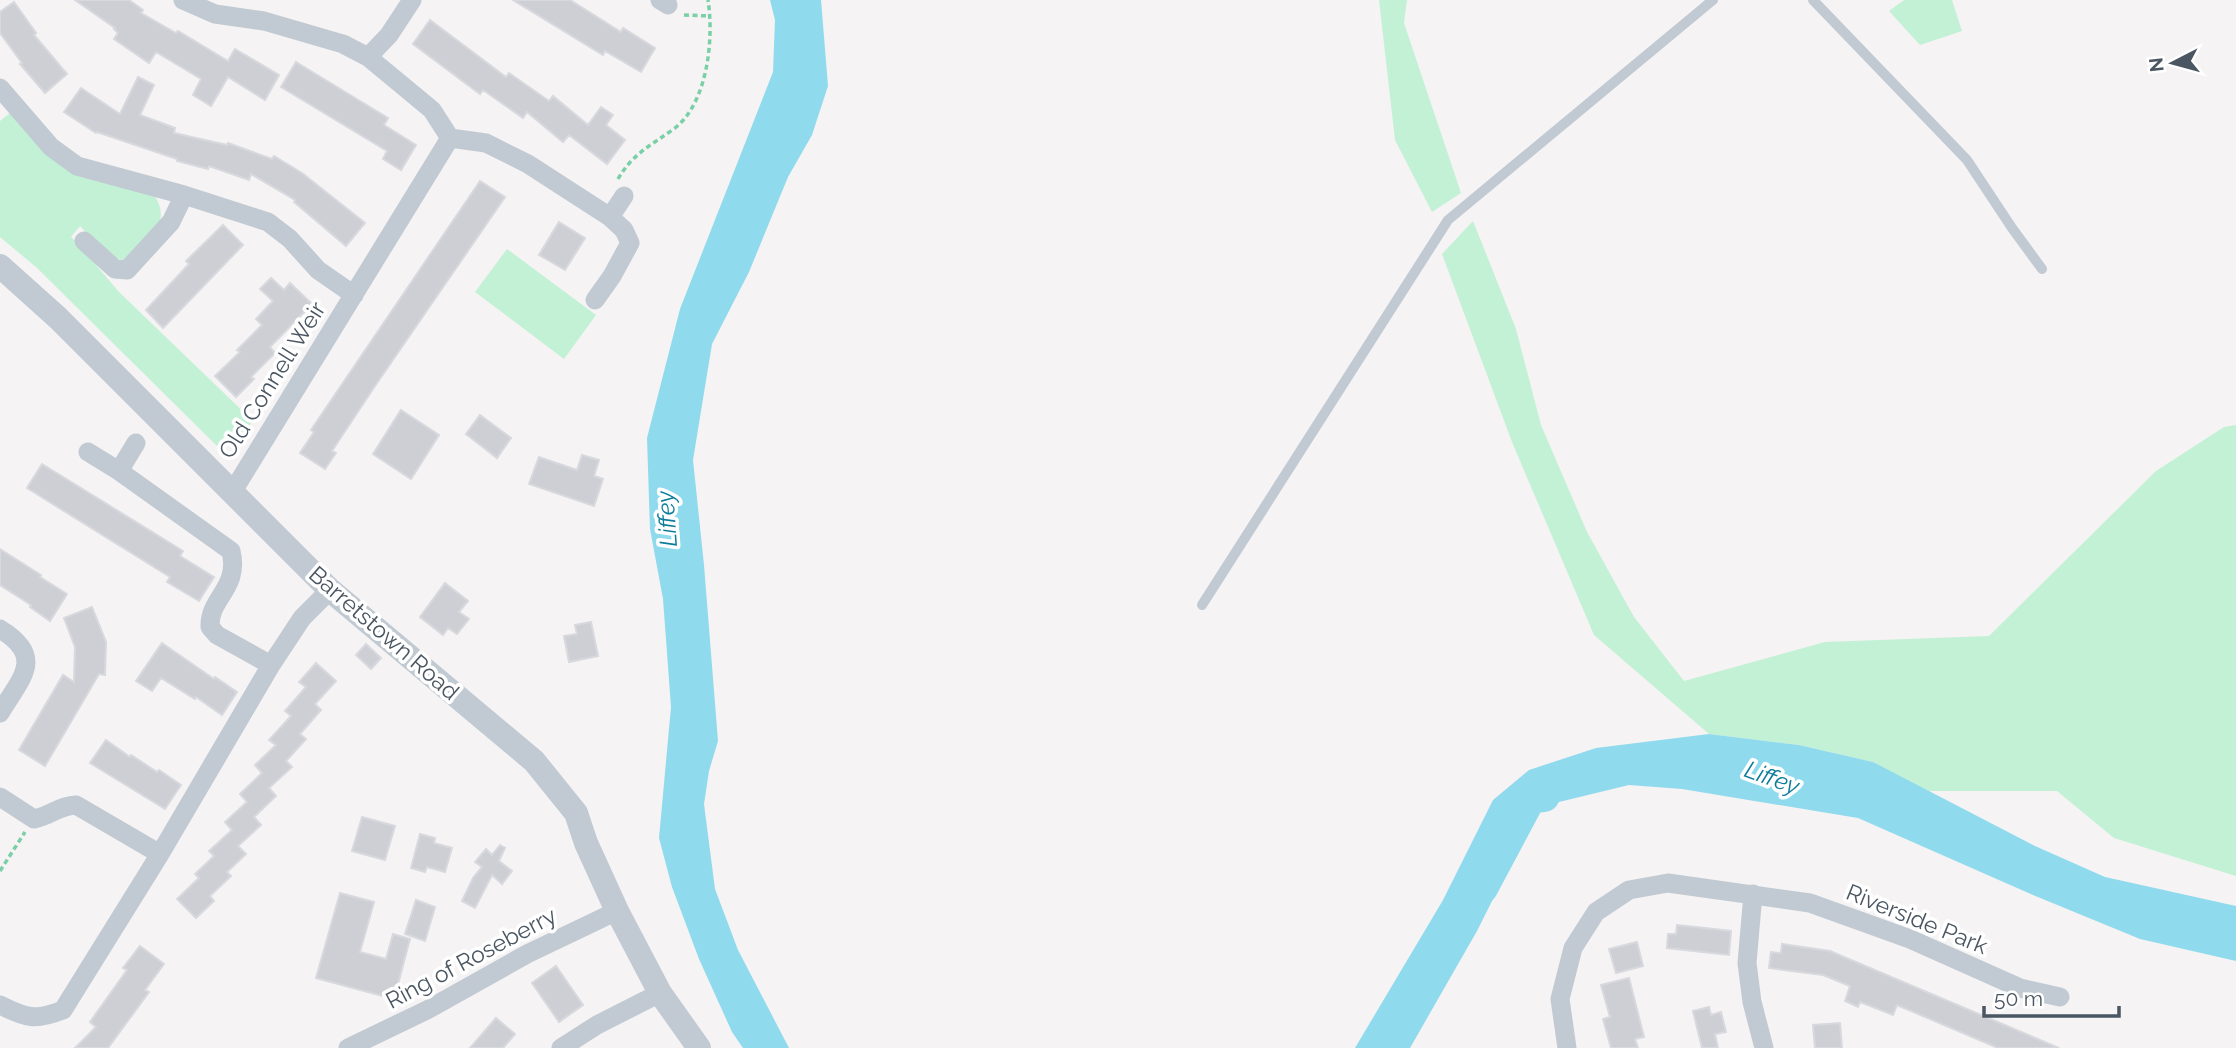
<svg xmlns="http://www.w3.org/2000/svg" width="2236" height="1048" font-family="Raleway,sans-serif">
	<style>
		.green { fill: #c3f1d5 }
		.water { fill: #90daee }
		.lines { fill: none; stroke-linecap: round; stroke-linejoin: round }
		.river { stroke: #90daee; stroke-width: 32 }
		.building { fill: #cdcfd5; stroke: #d7d9de; stroke-width: 2 }
		.path { stroke: #7ad0a6; stroke-width: 3.5; stroke-dasharray: 5 3.5; stroke-linecap: butt }
		.service { stroke: #c1cad2; stroke-width: 10 }
		.minor { stroke: #c1cad2; stroke-width: 19 }
		.tertiary { stroke: #c1cad2; stroke-width: 24 }
		.labels { text-anchor: middle; stroke-width: 7; stroke-linejoin: round; paint-order: stroke }
		.street-label { font-size: 23px; fill: #4a5661; stroke: #fff }
		.water-label { font-size: 24px; font-style: italic; fill: #0c7c9b; stroke: #fff }
	</style>
	<rect width="100%" height="100%" fill="#f5f3f3"/>
	<!-- green -->
	<path class="green" d="M1379 0H1407L1404 23 1461 193 1432 212 1395 140Z
		M1904 0H1952L1962 31 1920 45 1889 11Z
		M10 113 45 152 154 195C174 224 146 240 127 260 109 262 92 238 80 226L71 237 99 262 96 265 119 292 253 421C243 434 236 449 217 446L36 267 0 237V121Z
		M1473 221 1516 329 1541 425 1587 532 1634 617 1684 681 1825 642 1989 636 2156 471 2224 427 2236 425V876L2114 838 2057 791H1925L1873 762 1799 745 1709 734 1594 635 1512 442 1442 254Z
		M507 249 596 315 564 359 475 292Z"/>
	<!-- water -->
	<path class="water" d="M770 0H821L828 86 812 135 788 177 749 272 712 344 693 460 704 565 718 741 709 771 704 804 715 889 738 950 789 1048H743L732 1032 699 959 672 887 659 838 671 707 663 599 650 529 647 438 680 309 773 72 775 20Z
		M1709 734 1799 745 1873 762 2035 846 2105 877 2236 906V961L2140 939 2033 895 1858 818 1682 789 1629 785 1559 802 1507 828 1501 844 1502 881 1477 931 1410 1048H1355L1443 900 1493 800 1529 770 1596 748Z"/>
	<g class="lines">
		<!-- river -->
		<path class="river" d="M1482 888 1530 798 1544 796"/>
	</g>
	<!-- building -->
	<path class="building" d="M75 0H129L143 10 141 13 176 33 178 31 228 61 235 49 279 75 265 100 228 77 211 106 193 95 201 79 156 52 149 63 114 39 118 33 114 29 115 28Z
		M513 0H570L621 32 623 28 655 48 641 72 605 51 603 55Z
		M14 2 36 33 34 35 67 74 45 93 20 64 22 63 0 33V12Z
		M430 20 506 77 509 73 549 101 553 96 588 125 601 107 613 115 606 125 625 140 607 164 569 135 563 142 527 112 523 118 483 90 480 94 413 44Z
		M296 62 388 118 384 125 416 145 401 170 383 159 387 151 281 87Z
		M138 77 154 85 140 115 175 128 174 133 227 145 228 143 272 159 274 156 302 173 365 223 346 246 294 202 295 200 251 174 249 180 209 166 208 169 177 161V159L97 132 96 133 64 112 81 88 120 114Z
		M480 181 505 197 375 386 332 451 336 453 325 469 300 453 314 432 311 430Z
		M559 222 585 238 565 270 539 255Z
		M223 225 243 245 163 328 146 310 189 264 186 261Z
		M271 278 284 290 290 283 312 304 270 347 275 353 251 377 254 379 236 397 215 376 240 352 237 350 262 325 256 319 273 301 260 289Z
		M401 410 439 435 411 479 373 454Z
		M480 415 511 438 497 458 466 434Z
		M582 455 599 460 594 476 603 479 594 506 529 484 539 457 577 470Z
		M42 464 183 551 180 556 214 577 199 601 167 582 170 577 27 488Z
		M0 549 41 575 40 577 67 594 50 621 30 607 31 605 0 585Z
		M445 583 468 601 459 612 469 619 457 634 448 628 443 635 420 617Z
		M92 607 106 642 105 675 99 674 45 766 19 750 63 675 74 682 75 647 64 618Z
		M591 622 598 656 569 662 564 636 577 634 575 625Z
		M162 643 214 679 215 677 237 692 222 715 196 697 195 699 161 678 152 691 136 681Z
		M366 644 381 658 371 669 356 655Z
		M316 663 336 681 315 704 321 710 300 734 306 739 286 761 292 767 269 788 276 796 254 817 261 825 238 846 246 854 227 872 231 876 210 896 214 901 196 918 177 899 199 878 195 874 214 856 209 851 232 830 225 822 247 802 240 794 262 773 255 765 276 745 269 740 291 716 285 711 306 687 299 682Z
		M106 740 130 757 131 755 157 772 159 770 181 785 165 809 90 763Z
		M362 817 395 826 385 860 352 851Z
		M420 834 435 838 434 843 452 848 445 872 427 867 425 872 411 868Z
		M500 845 505 848 499 861 512 871 502 884 492 875 475 908 462 901 473 878 482 867 475 862 486 849 492 855Z
		M340 893 374 902 360 952 386 959 393 934 410 939 394 999 316 978Z
		M416 900 435 907 425 941 405 934Z
		M1677 925 1731 931 1729 955 1667 948 1668 934H1676Z
		M1637 942 1643 966 1616 973 1609 949Z
		M1782 944 1830 951 2059 1048H1998L1897 1005 1893 1015 1860 1002 1858 1007 1845 1001 1850 986 1823 975 1769 968 1771 952 1781 953Z
		M140 946 164 964 145 990 149 992 108 1048H75L96 1027 90 1022 127 970 123 968Z
		M556 966 583 1005 559 1022 532 983Z
		M1629 978 1644 1037 1635 1039 1638 1048H1611L1603 1019 1610 1017 1601 985Z
		M1709 1007 1711 1015 1721 1012 1726 1032 1715 1034 1718 1048H1702L1693 1011Z
		M496 1018 515 1034 503 1048H470Z
		M1840 1023 1842 1048H1815L1813 1025Z"/>
	<g class="lines">
		<!-- path -->
		<path class="path" d="M684 15 711 16
			M618 179C633 153 652 145 675 128 708 102 714 38 708 0
			M0 871 25 832"/>
		<!-- service -->
		<path class="service" d="M1813 0 1967 160 2012 228 2042 269
			M1202 605 1448 220 1713 0"/>
		<!-- minor -->
		<path class="minor" d="M183 0 215 14 264 21 343 44 368 57 432 110 450 138 486 143 528 164 610 217 624 230 630 243 612 276 595 300
			M660 0 668 5
			M368 57 389 35 412 0
			M0 88 51 147 77 166 184 195 268 222 290 239 318 270 354 295
			M610 217 624 196
			M84 241 115 269 127 270 171 222 184 195
			M88 452 119 471 231 551C240 589 209 597 210 627L217 635 271 665
			M119 471 136 443
			M233 491 450 138
			M0 629C46 657 21 678 0 713
			M0 797 34 819C52 815 58 806 76 805L160 854
			M1753 894 1747 963 1752 1002 1764 1048
			M0 1005C26 1018 35 1021 63 1010L160 854 271 665 302 618 330 590
			M348 1048 427 1010 527 954 617 911
			M561 1048 597 1025 660 993
			M1567 1048 1560 999 1573 948 1596 912 1629 890 1668 883 1810 903 1910 939 2020 988 2060 997"/>
		<!-- tertiary -->
		<path class="tertiary" d="M0 266 58 318 330 590 534 761 576 813 586 843 617 911 660 993 699 1048"/>
	</g>
	<g class="labels">
		<!-- street labels -->
		<g class="street-label">
			<text transform="translate(272 380) rotate(-58)" y="8">Old Connell Weir</text>
			<text transform="translate(384 633) rotate(41)" y="8">Barretstown Road</text>
			<text transform="translate(1917 919) rotate(22)" y="8">Riverside Park</text>
			<text transform="translate(471 958) rotate(-28)" y="8">Ring of Roseberry</text>
		</g>
		<!-- water labels -->
		<g class="water-label">
			<text transform="translate(667 519) rotate(-94)" y="8">Liffey</text>
			<text transform="translate(1772 778) rotate(20)" y="8">Liffey</text>
		</g>
	</g>
	<!-- north arrow -->
	<g transform="translate(2173 63) rotate(264)" stroke="#ffffff" stroke-width="5" paint-order="stroke">
	<path d="M0-5L12 26L0 18L-12 26Z" fill="#4a5661"/>
	<text y="-10" font-size="19" font-weight="bold" text-anchor="middle" fill="#4a5661">N</text>
	</g>
	<!-- scale -->
	<path d="M1984 1006v10h135v-10" fill="none" stroke="#4a5661" stroke-width="3.5"/>
	<text x="1994" y="1006" font-size="21" fill="#4a5661" stroke="#ffffff" stroke-width="5" paint-order="stroke">50 m</text>
</svg>
